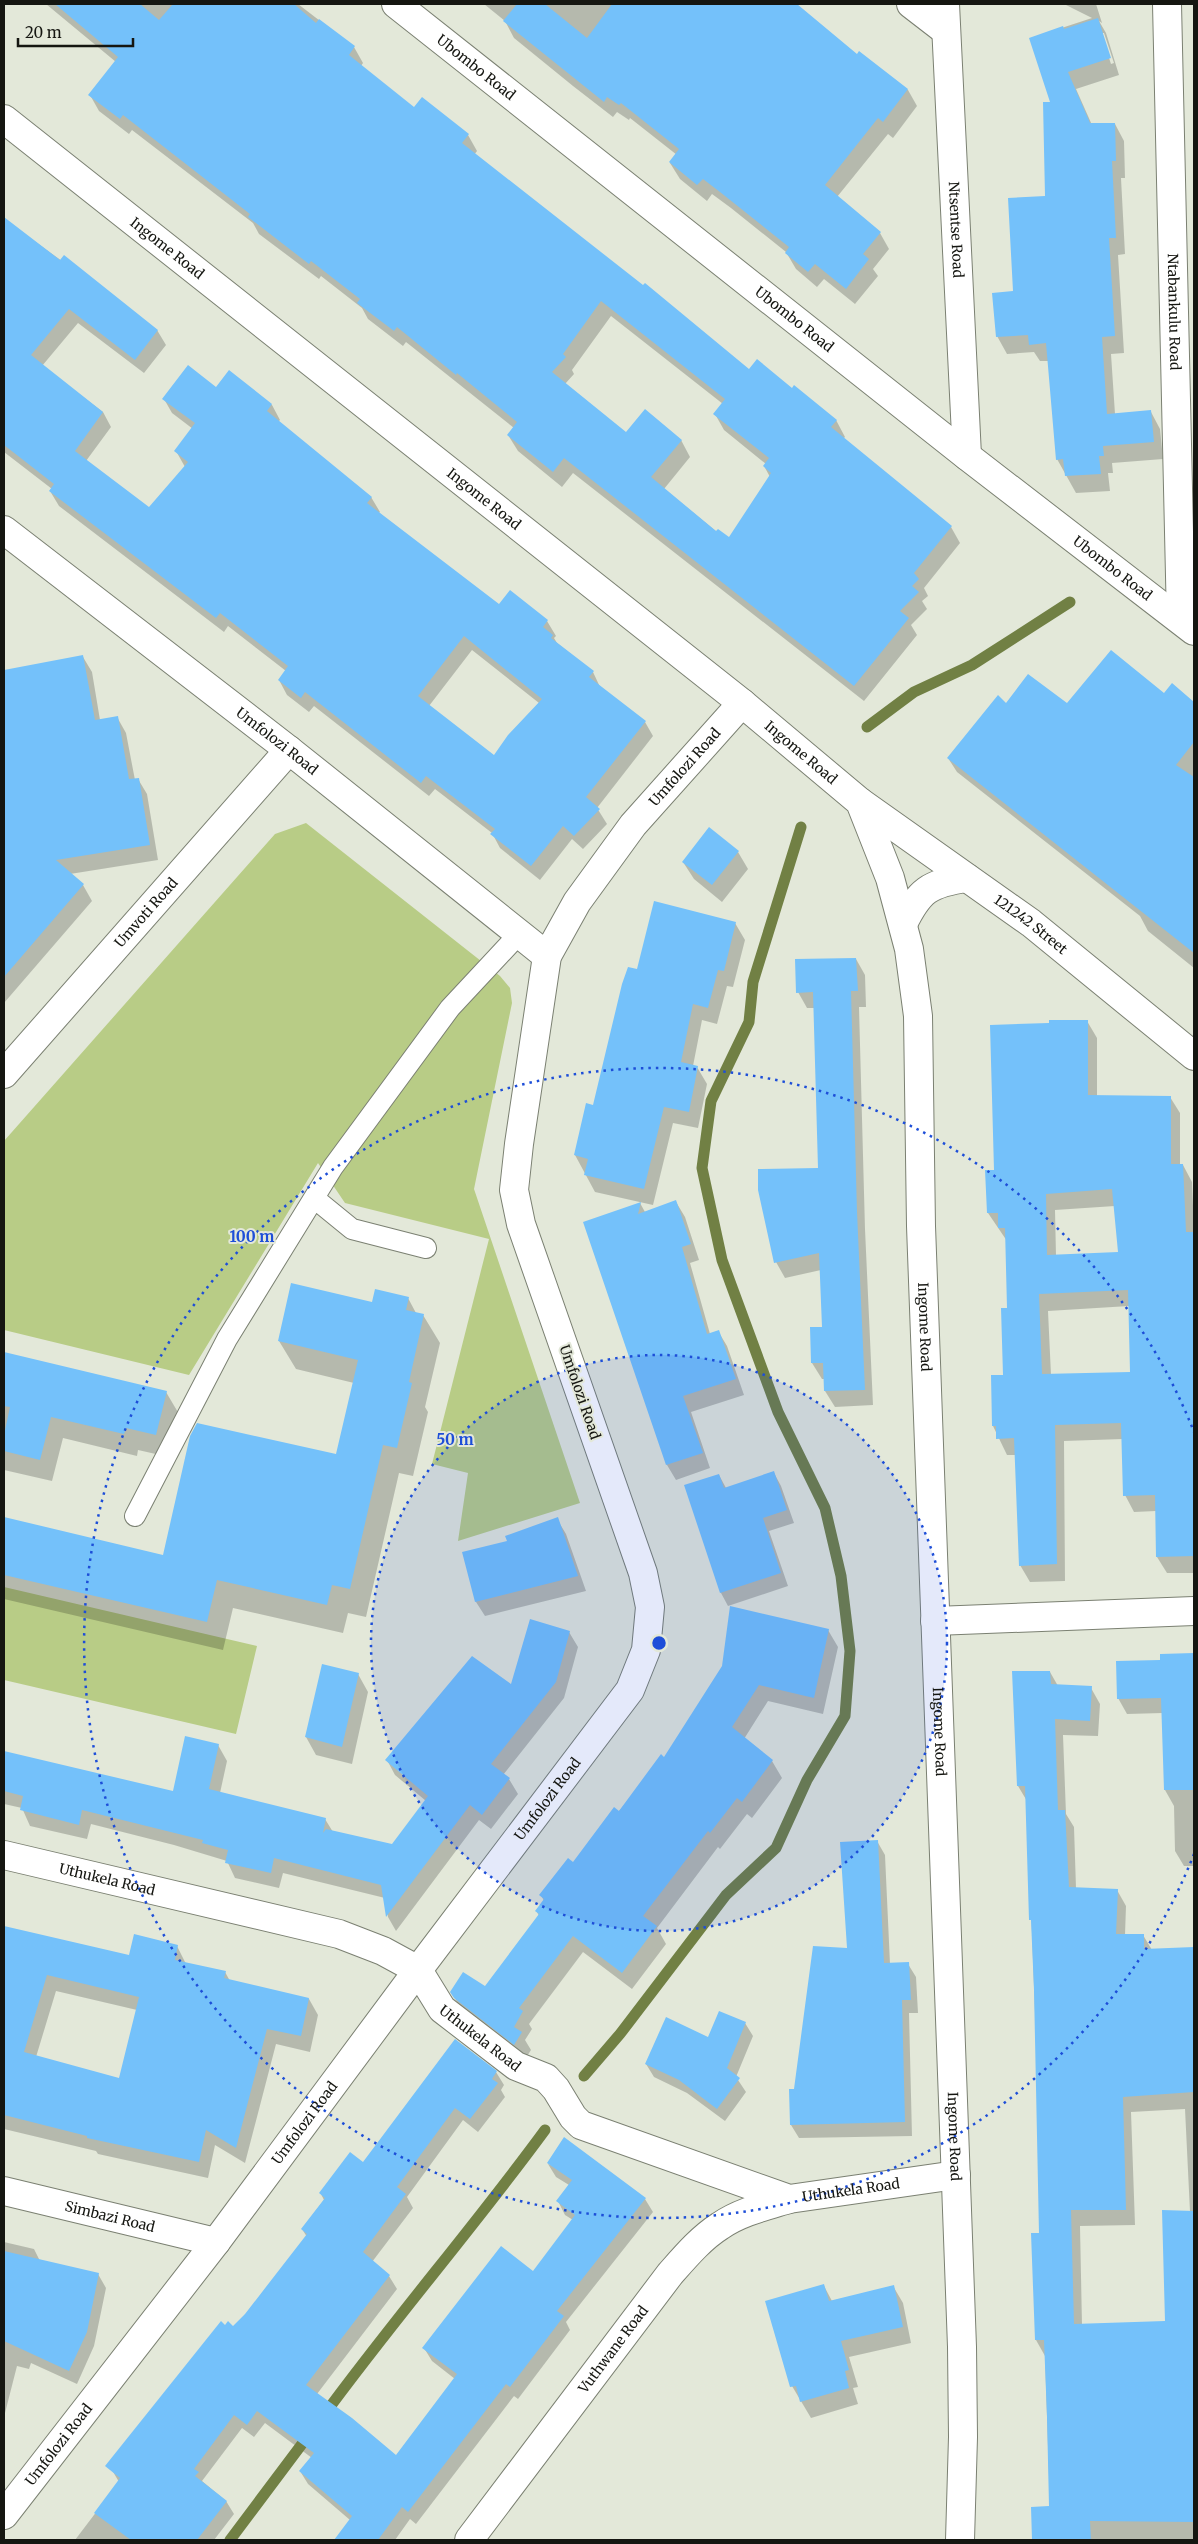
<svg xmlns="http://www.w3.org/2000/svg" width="1198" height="2544" font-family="Merriweather,serif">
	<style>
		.green { fill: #b8cc86 }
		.shadow { fill: #0003; fill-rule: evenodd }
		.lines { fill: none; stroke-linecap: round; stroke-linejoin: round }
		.stream { stroke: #718044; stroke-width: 11 }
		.building { fill: #74c1fa; fill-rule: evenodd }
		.lane-casing { stroke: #7b8072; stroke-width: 22 }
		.street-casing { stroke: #7b8072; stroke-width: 30 }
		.lane { stroke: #fff; stroke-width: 20 }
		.street { stroke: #fff; stroke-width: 28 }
		.ring { fill: none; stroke: #1d4ed8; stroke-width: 2.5; stroke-dasharray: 2.5 5 }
		.labels { text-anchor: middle; stroke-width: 4; stroke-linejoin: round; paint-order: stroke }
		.street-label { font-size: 14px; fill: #151611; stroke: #e3e8d9 }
		.centre { fill: #1d4ed8; stroke: #e3e8d9; stroke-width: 2.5 }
		.ring-label { font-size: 15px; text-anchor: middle; font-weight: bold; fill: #1d4ed8; stroke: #e3e8d9; stroke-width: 4; stroke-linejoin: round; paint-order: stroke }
	</style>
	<rect width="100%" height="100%" fill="#e3e8d9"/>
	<!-- green -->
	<path class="green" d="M306 823 500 976 510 988 512 1003 474 1189 580 1503 458 1541 468 1473 432 1464 489 1239 345 1203 318 1163 189 1375 4 1330V1141L275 834Z
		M4 1587 257 1646 236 1734 4 1680Z"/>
	<!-- shadow -->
	<path class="shadow" d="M46 4H298L354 47 363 63 361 66 414 109 468 135 477 151 474 155 749 371 793 390 836 420 845 437 843 439 951 527 960 543 924 588 928 596 922 601 927 609 911 625 917 635 864 701 573 473 562 487 518 451 508 435 514 428 406 342 403 346 368 319 362 308 321 276 319 279 259 234 253 223 132 130 129 134 99 111 90 95 116 62ZM611 316 723 404 715 414 724 430 766 464 764 466 770 477 729 539 717 532 664 489 690 457 681 440 626 434 565 384 574 374 572 370Z
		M484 4H795L857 56 859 53 908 90 917 106 893 138 888 134 837 197 880 233 889 249 873 269 878 276 855 304 824 279 817 287 796 269 786 252 731 208 712 194 707 201 680 179 670 163 677 155 630 118 629 120 617 112 613 117 573 86 514 38 505 21Z
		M1064 4H1096L1102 23 1099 21 1106 33 1119 75 1076 89 1092 125 1115 124 1124 141 1125 178H1121L1125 254 1118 255 1124 353 1111 354 1115 414 1151 412 1160 429 1163 459 1112 463 1113 473H1108L1110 491 1076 493 1057 459 1049 361H1040L1034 352 1007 354 997 336 1046 198 1052 103 1031 38 1092 18ZM1101 33H1104L1114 63 1111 64Z
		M4 219 157 330 166 345 144 373 78 323 42 366 103 412 111 427 86 461 149 509 185 467 176 451 193 429 172 413 164 399 217 389 229 372 272 405 280 420 278 422 371 497 380 512 379 513 499 606 510 592 547 621 556 636 554 638 557 643 593 672 600 687 645 722 653 736 597 808 607 824 583 849 572 839 540 880 500 848 492 833 435 789 429 796 314 706 309 712 287 695 279 680 286 671 228 626 224 632 59 506 50 491 52 489 4 452ZM472 650 539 703 495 757 429 706Z
		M83 657 92 672 100 720 117 717 126 733 135 780 138 779 147 794 158 860 70 874 83 885 92 901 4 1003V728L53 719Z
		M1172 685 1194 703V924L1185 922 1183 927 1194 932V968L1148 931 1140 916 957 772 948 758 1006 705H1068L1164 694Z
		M738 852 748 869 722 902 694 879 683 862Z
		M735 923 745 940 733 987 727 986 717 1024 702 1020 693 1066 697 1067 707 1084 698 1128 673 1123 653 1205 595 1192 575 1155 594 1107 638 971Z
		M856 959 865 975 866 1007H859L865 1229 873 1405 835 1407 825 1391V1379H822L812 1363V1328H823L821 1270 785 1278 776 1262 819 1169 815 1008H807L798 992Z
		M1087 1021 1097 1038V1096L1170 1097 1180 1113V1165H1183L1192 1182 1194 1229V1573H1167L1157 1557 1156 1511 1134 1512 1125 1495 1123 1439 1064 1441 1065 1581 1030 1582 1020 1565 1016 1455H1007L993 1426 1005 1376 1008 1309 1007 1241 988 1213 987 1171H996ZM1115 1206 1120 1253 1056 1256 1055 1210ZM1129 1306 1131 1373 1051 1375 1048 1311Z
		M676 1202 685 1217 699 1260 690 1263 710 1334 718 1331 727 1346 744 1395 691 1412 710 1468 676 1480 667 1465 585 1223 640 1203 645 1212Z
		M408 1298 416 1313 423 1315 440 1343 425 1407 428 1412 413 1476 399 1473 366 1617 348 1613 343 1633 233 1608 223 1650 4 1599V1518L164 1556 337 1455 354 1383 296 1369 279 1341 373 1303Z
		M4 1353 166 1392 179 1414 169 1457 138 1450 137 1456 63 1438 52 1481 4 1470Z
		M774 1473 781 1486 794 1523 769 1531 788 1586 728 1606 721 1593 686 1486 719 1475 726 1488Z
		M557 1519 566 1534 586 1591 485 1616 476 1602 463 1553 508 1542Z
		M828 1630 838 1647 823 1714 768 1701 744 1739 772 1761 782 1778 752 1818 747 1814 720 1849 718 1847 657 1928 666 1944 632 1989 583 1952 529 2024 532 2029 525 2040 531 2050 524 2061 465 2015 451 1992 485 1988 539 1916 537 1912 544 1901 541 1895 573 1864 664 1759Z
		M569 1632 578 1647 564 1698 503 1775 509 1779 518 1794 491 1829 479 1820 396 1931 388 1917 385 1898 283 1873 279 1888 235 1878 227 1861 174 1845 91 1824 87 1839 30 1826 22 1808 4 1804V1752L174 1793 218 1745 227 1761 220 1793 325 1819 333 1832 393 1846 426 1801 395 1775 387 1760 511 1686Z
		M1162 1655H1194V1866H1184L1175 1851 1174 1806 1165 1790 1163 1713 1127 1714 1118 1698 1162 1662Z
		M1050 1672 1058 1686 1091 1688 1100 1704 1098 1736 1063 1735 1066 1814 1074 1827 1076 1888 1117 1890 1126 1906 1125 1935H1143L1152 1950 1194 1949V2540H1034L1032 2508 1050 2507 1045 2356 1036 2340 1033 2234H1040L1038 2092 1027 1801 1018 1786ZM1185 2109 1190 2212 1166 2322 1082 2325 1080 2226 1135 2225 1131 2112Z
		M358 1674 368 1692 352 1764 316 1755 306 1737Z
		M877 1841 885 1855 890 1964H908L916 1977 918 2013H909L912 2136 799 2138 791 2125V2090H795L849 1950Z
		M4 1927 130 1956 177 1946 186 1964 225 1972 230 1981 309 1999 318 2015 310 2052 276 2044 245 2163 215 2145 208 2178 98 2154 96 2151 4 2129ZM56 1991 137 2010 120 2079 36 2057Z
		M745 2023 753 2036 736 2077 746 2092 725 2121 687 2093 654 2077 646 2064Z
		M455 2041 496 2072 504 2085 501 2090 505 2097 478 2132 463 2120 407 2197 413 2208 372 2262 389 2276 397 2289 317 2394 396 2456 455 2379 432 2361 424 2348 533 2272 573 2220 565 2215 558 2201 569 2185 556 2177 548 2164 645 2199 653 2212 566 2322 570 2330 518 2399 514 2396 416 2524 410 2519 395 2540H335L350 2520 308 2484 300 2471 312 2458 265 2423 254 2437 242 2428 202 2481 226 2501 234 2514 214 2540H75L119 2482 112 2470 225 2326 233 2328 246 2315 307 2237 302 2229 324 2200 321 2194 364 2163Z
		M4 2242 34 2249 40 2261 98 2274 106 2288 94 2346 77 2384 31 2363 29 2369 17 2366 4 2417Z
		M824 2286 832 2301 893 2286 903 2303 911 2343 849 2357 858 2387 853 2388 858 2404 811 2418 792 2386Z"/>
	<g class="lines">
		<!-- stream -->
		<path class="stream" d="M867 727 914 692 972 665 1070 602
			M584 2076 620 2034 726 1895 776 1848 807 1780 845 1716 850 1651 841 1576 825 1508 778 1412 722 1260 702 1168 711 1101 749 1022 753 982 801 827
			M324 2415C395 2318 474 2227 545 2130
			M230 2540 311 2432"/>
	</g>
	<!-- building -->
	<path class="building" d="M55 4H140L159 20 173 4H294L316 23 319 19 355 46 349 55 414 107 422 97 469 134 462 143 643 285 645 283 749 369 757 359 792 388 794 385 837 420 831 427 952 526 914 573 919 579 912 586 919 592 900 611 909 618 854 686 564 458 553 472 507 435 517 422 457 373 456 375 397 327 394 331 357 303 360 299 311 261 309 264 248 217 250 214 123 115 120 119 88 95 118 57ZM601 301 725 399 713 414 769 458 763 466 771 473 729 537 718 529 716 531 651 477 682 440 645 409 626 432 552 372 566 357 563 354Z
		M517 4H545L587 38 612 4H797L857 54 859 51 908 89 883 122 878 118 825 185 881 232 863 254 869 259 846 289 815 264 808 272 785 253 789 247 720 192 703 179 697 185 669 162 679 149 621 103 619 105 607 97 604 102 503 21Z
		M1098 18 1111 58 1068 72 1090 123H1115L1116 161H1112L1116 238H1109L1115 336 1102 337 1107 414 1151 410 1154 442 1103 446 1104 456H1099L1101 474 1065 476 1063 459 1056 460 1046 343 1029 345 1028 335 996 337 992 293 1013 291 1008 198 1045 196 1043 102H1050L1029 38 1063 26 1064 29Z
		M4 217 60 260 64 255 158 330 135 360 69 309 31 355 103 412 75 451 149 507 188 462 174 451 195 423 162 399 188 365 216 387 229 370 272 404 267 411 372 497 367 503 499 604 510 590 548 620 543 627 553 635 551 638 594 671 589 677 646 721 586 797 600 809 574 836 563 826 531 866 490 834 495 829 426 776 421 783 305 692 301 698 278 680 288 666 220 613 216 618 49 491 54 484 4 445ZM464 636 542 699 508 735 494 755 418 696Z
		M1111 650 1164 693 1172 683 1194 702V742L1176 765 1194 777V953L947 758 998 695 1006 703 1028 674 1067 703Z
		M83 655 95 720 118 716 129 779 139 778 150 845 56 860 84 884 4 977V670Z
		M709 827 739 851 712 885 682 862Z
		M654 901 736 922 724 971 718 970 708 1008 693 1004 681 1062 698 1066 689 1112 664 1107 644 1189 584 1175 588 1159 574 1155 586 1103 593 1105 622 984 628 967 637 969Z
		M856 958 858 991H851L857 1212 865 1390 824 1391 823 1363H811L810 1327H822L819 1253 774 1263 758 1190V1169L818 1168 813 992 796 993 795 959Z
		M1049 1020H1088V1095L1171 1096V1164H1183L1186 1232H1194V1556L1156 1557 1155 1495 1123 1496 1121 1423 1055 1425 1057 1564 1019 1566 1014 1438 996 1439V1426H992L991 1375H1003L1001 1308H1007L1005 1228H998V1213H987L985 1170H994L990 1025 1049 1023ZM1112 1189 1118 1252 1047 1255 1046 1194ZM1128 1290 1130 1372 1042 1374 1039 1294Z
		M676 1200 691 1244 682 1247 707 1334 719 1330 736 1379 683 1396 703 1453 666 1465 583 1222 641 1202 638 1214Z
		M291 1283 372 1302 375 1289 409 1297 406 1310 424 1314 409 1382 412 1383 397 1448 383 1445 350 1589 332 1585 327 1605 217 1580 207 1622 4 1575V1517L163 1555 190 1436 197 1423 336 1454 358 1360 278 1341Z
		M4 1352 167 1391 156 1435 126 1428 124 1434 51 1417 40 1460 4 1451V1435L10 1407 4 1406Z
		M774 1471 787 1510 763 1518 781 1573 720 1593 684 1485 719 1474 724 1488Z
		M558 1517 578 1576 475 1602 462 1552 507 1541 505 1536Z
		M730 1606 829 1629 814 1698 759 1685 732 1727 773 1760 742 1802 737 1798 710 1833 708 1831 643 1916 657 1926 622 1973 573 1936 519 2008 523 2011 514 2027 522 2032 514 2045 454 1998 450 1992 463 1972 485 1986 539 1914 535 1911 544 1899 539 1895 568 1858 573 1862 614 1807 619 1811 661 1754 664 1757 722 1666Z
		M530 1619 570 1631 556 1682 491 1764 510 1778 482 1815 470 1805 386 1917 381 1885 274 1858 271 1873 225 1863 228 1850 202 1843 203 1840 82 1810 79 1825 20 1810 23 1796 4 1791V1751L173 1791 185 1736 219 1744 209 1789 326 1818 323 1833 326 1829 392 1844 428 1796 385 1760 472 1656 511 1684Z
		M1194 1653V1790H1164L1161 1698 1117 1699 1116 1661 1160 1660V1654Z
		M322 1664 359 1673 342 1747 305 1737Z
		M1012 1671H1050L1051 1684 1092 1686 1090 1721 1055 1719 1058 1810H1065L1069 1887 1118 1889 1116 1934H1144V1949L1194 1947V2092L1123 2097 1126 2210H1071L1074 2324 1165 2321 1162 2210 1194 2211V2522L1090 2521 1091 2540H1032L1031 2507 1049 2506 1047 2417 1044 2340H1035L1031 2233H1039L1034 1990 1031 1920H1029L1025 1786H1017Z
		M878 1840 884 1963 909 1962 911 2000H902L905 2122 790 2125 789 2089H794L813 1946 847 1948 840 1842Z
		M4 1926 129 1955 134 1934 178 1945 175 1960 226 1971 224 1978 309 1998 301 2036 267 2029 236 2148 206 2130 199 2162 87 2138V2136L4 2115ZM47 1975 139 1997 119 2078 24 2052Z
		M719 2011 746 2022 727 2068 740 2078 717 2109 679 2080 645 2064 666 2017 708 2037Z
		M455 2039 497 2071 492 2079 498 2083 470 2119 455 2108 397 2187 406 2194 363 2252 390 2275 306 2385 352 2418 396 2455 457 2374 422 2348 501 2246 533 2271 575 2215 556 2201 572 2180 547 2163 564 2137 646 2198 557 2311 564 2316 510 2387 506 2384 408 2512 402 2507 378 2540H334L352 2516 299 2471 314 2453 257 2411 247 2425 234 2415 194 2469 199 2472 195 2476 227 2501 197 2540H131L94 2513 120 2478 105 2466 221 2321 225 2325 228 2321 233 2326 245 2314 307 2234 301 2229 325 2198 319 2193 350 2152 363 2162Z
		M4 2251 99 2273 87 2332 69 2371 4 2341Z
		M824 2284 829 2301 894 2285 903 2327 841 2341 849 2370 845 2371 849 2388 800 2402 796 2386 790 2387 765 2301Z"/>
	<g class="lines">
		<defs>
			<path id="lane" d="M314 1198 352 1229 426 1248
				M135 1516 227 1339 333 1167 450 1008 520 933"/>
			<g id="street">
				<path id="s1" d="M396 4 967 456 1194 631"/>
				<path d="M911 4 946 31"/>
				<path id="s2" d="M945 4 967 456"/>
				<path id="s3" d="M1167 4 1181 620"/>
				<path id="s4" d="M4 119 742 703 860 802 890 878 909 949 918 1016 921 1226 962 2347 963 2437 960 2540"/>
				<path id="s5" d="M4 530 289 750 547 956"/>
				<path id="s6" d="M860 802 1031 923 1194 1056"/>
				<path d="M903 924C919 891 929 883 967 878"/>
				<path id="s7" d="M4 1074 289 750"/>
				<path d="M935 1621 1194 1611"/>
				<path id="s8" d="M4 1855 339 1934 383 1951 418 1970 442 2009 516 2066 546 2078 556 2089 573 2117 581 2125 789 2199 956 2175"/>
				<path id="s9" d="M4 2191 216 2242"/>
				<path id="s10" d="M4 2515 216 2242 418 1970 630 1690 646 1650 650 1607 643 1573 521 1224 514 1190 519 1144 547 956 577 902 633 825 742 703"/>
				<path id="s11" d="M469 2540 670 2274C685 2257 701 2238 720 2226 740 2212 766 2206 789 2199"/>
			</g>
		</defs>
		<!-- lane casing -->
		<use href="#lane" class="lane-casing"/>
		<!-- street casing -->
		<use href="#street" class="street-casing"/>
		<!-- lane -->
		<use href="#lane" class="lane"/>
		<!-- street -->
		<use href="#street" class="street"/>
	</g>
	<!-- distance rings -->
	<circle cx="659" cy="1643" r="288" fill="#1d4ed8" fill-opacity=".12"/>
	<g class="ring">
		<circle cx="659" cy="1643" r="288"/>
		<path d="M1194 1854A575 575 0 1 1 1194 1432"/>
	</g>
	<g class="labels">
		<!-- street labels -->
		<g class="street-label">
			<text dy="5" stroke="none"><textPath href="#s1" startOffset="102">Ubombo Road</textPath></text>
			<text dy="5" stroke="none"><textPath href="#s2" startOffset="226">Ntsentse Road</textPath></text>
			<text dy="5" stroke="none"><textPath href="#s4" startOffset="208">Ingome Road</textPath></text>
			<text dy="5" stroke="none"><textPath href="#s3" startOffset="308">Ntabankulu Road</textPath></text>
			<text dy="5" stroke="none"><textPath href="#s1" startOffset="508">Ubombo Road</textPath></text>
			<text dy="5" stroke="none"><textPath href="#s4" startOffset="612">Ingome Road</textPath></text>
			<text dy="5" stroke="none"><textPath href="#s1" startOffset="912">Ubombo Road</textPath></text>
			<text dy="5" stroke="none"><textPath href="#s5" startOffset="345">Umfolozi Road</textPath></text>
			<text dy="5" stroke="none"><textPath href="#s4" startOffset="1018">Ingome Road</textPath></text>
			<text dy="5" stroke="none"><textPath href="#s10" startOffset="2032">Umfolozi Road</textPath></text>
			<text dy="5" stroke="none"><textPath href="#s7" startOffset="215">Umvoti Road</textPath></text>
			<text dy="5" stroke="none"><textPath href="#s6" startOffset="210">121242 Street</textPath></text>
			<text dy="5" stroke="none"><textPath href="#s4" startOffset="1629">Ingome Road</textPath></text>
			<text transform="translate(580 1392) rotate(71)" y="5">Umfolozi Road</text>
			<text dy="5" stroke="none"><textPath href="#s4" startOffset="2034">Ingome Road</textPath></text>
			<text dy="5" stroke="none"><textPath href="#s10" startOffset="899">Umfolozi Road</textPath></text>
			<text dy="5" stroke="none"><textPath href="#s8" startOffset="106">Uthukela Road</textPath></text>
			<text dy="5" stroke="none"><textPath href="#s8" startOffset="525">Uthukela Road</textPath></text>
			<text dy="5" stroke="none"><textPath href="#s10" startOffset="494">Umfolozi Road</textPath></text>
			<text dy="5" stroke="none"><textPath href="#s4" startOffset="2439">Ingome Road</textPath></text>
			<text dy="5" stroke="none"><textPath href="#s8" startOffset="945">Uthukela Road</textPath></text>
			<text dy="5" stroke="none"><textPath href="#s9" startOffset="109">Simbazi Road</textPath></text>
			<text dy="5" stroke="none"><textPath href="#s11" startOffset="239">Vuthwane Road</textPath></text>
			<text dy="5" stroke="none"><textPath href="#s10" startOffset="89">Umfolozi Road</textPath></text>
		</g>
	</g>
	<circle cx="659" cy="1643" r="8" class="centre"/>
	<g class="ring-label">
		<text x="252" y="1242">100 m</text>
		<text x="455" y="1445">50 m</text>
	</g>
	<!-- border -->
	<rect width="1198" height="2544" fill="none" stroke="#151611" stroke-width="10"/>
	<!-- scale -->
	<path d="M18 38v8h115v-8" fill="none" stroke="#151611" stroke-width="2.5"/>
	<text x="25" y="38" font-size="15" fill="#151611" stroke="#e3e8d9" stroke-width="4" paint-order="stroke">20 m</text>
</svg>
